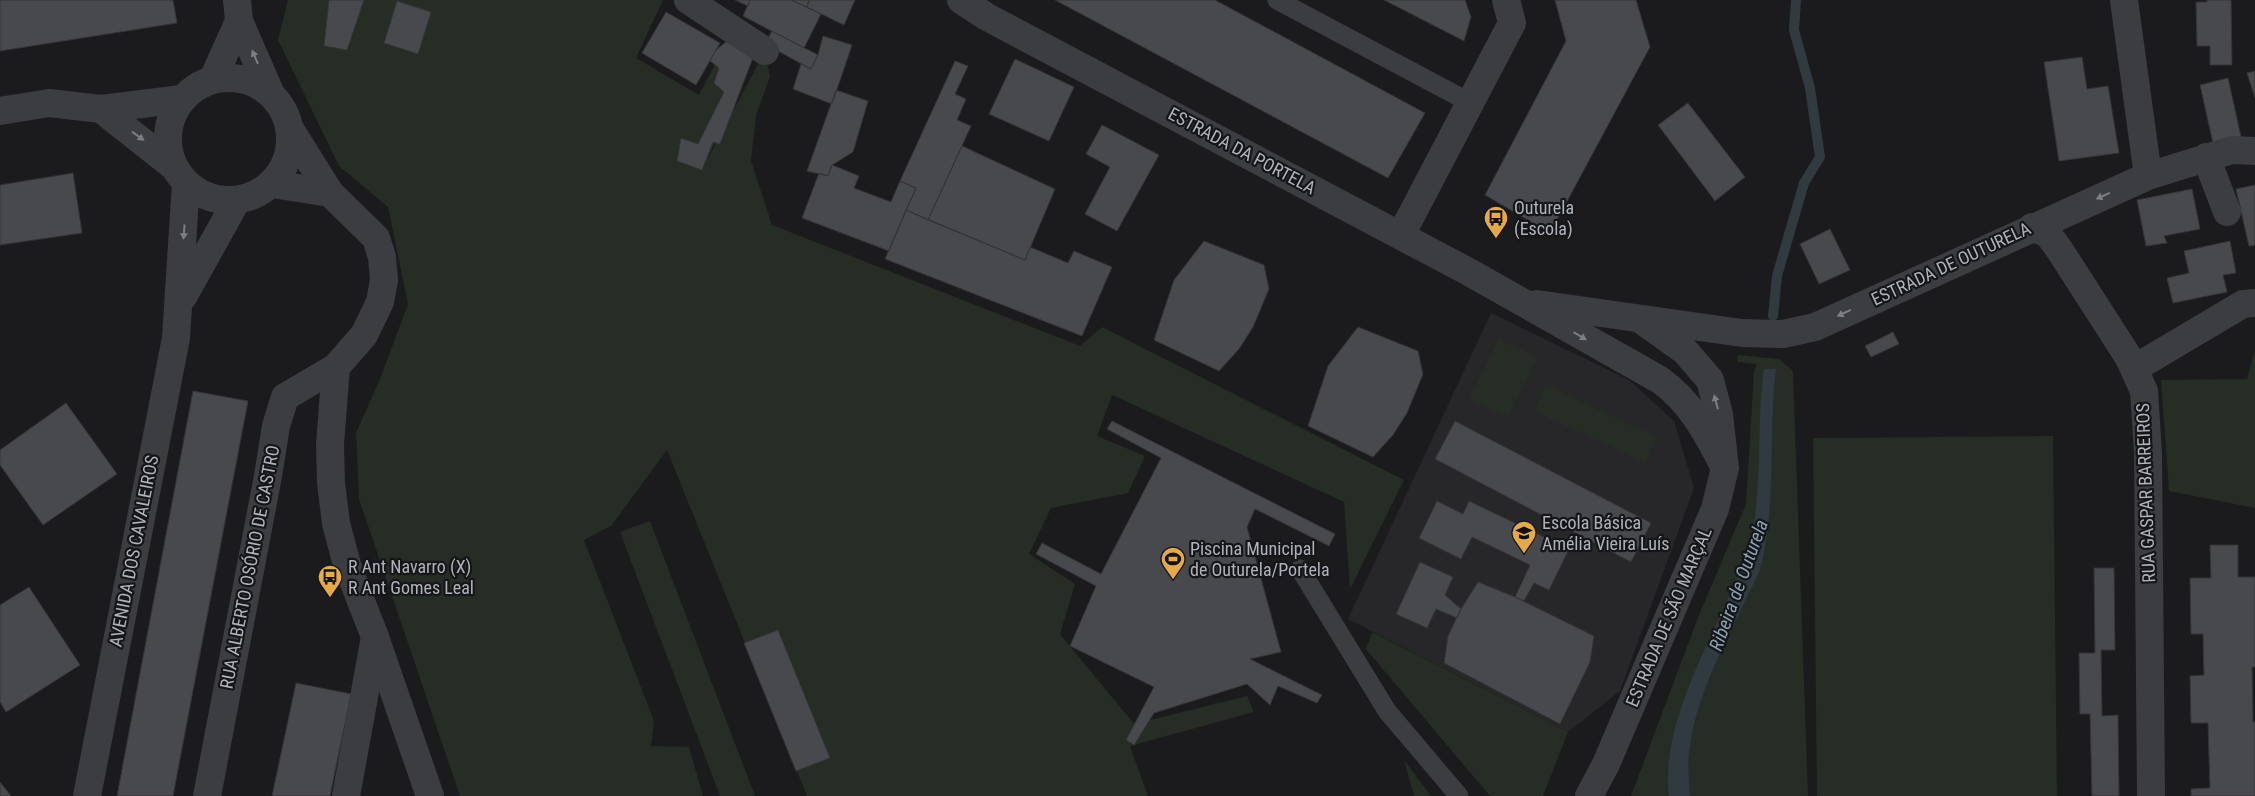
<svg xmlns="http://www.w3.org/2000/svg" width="2255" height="796" font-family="'Roboto Condensed',sans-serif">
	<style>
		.built { fill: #27272a }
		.green { fill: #252d25 }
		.water { fill: #313a40 }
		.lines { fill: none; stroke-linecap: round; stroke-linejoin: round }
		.stream { stroke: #313a40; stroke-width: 10 }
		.building { fill: #48494d; stroke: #353538 }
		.service { stroke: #3c3d41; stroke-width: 19 }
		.minor { stroke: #3c3d41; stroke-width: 28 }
		.tertiary { stroke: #3c3d41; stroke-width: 28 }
		.oneway { fill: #7b7e84 }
		.labels { text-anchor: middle; stroke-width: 4.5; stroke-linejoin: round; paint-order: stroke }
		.street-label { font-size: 18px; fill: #aeb3bb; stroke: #161618 }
		.poi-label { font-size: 18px; fill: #aeb3bb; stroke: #161618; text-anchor: start }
		.water-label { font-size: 19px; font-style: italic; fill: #88a1b3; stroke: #161618 }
	</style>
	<rect width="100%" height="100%" fill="#1b1b1d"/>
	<!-- built -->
	<path class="built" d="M1491 313 1629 380 1674 421 1694 488 1620 691 1568 732 1348 619Z"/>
	<!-- green -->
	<path class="green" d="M288 0H663L636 58 699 95 727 41 754 55 707 160 765 51 770 77 756 115 751 161 772 225 1080 346 1102 327 1404 480 1350 589 1344 502 1112 395 1097 436 1145 456 1128 493 1051 508 1029 554 1075 584 1060 634 1134 724 1247 696 1254 712 1130 746 1148 796H807L667 450 611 526 584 540 654 721 651 746 689 747 703 796H460L359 499 356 433 380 379 408 304 388 207 339 166 278 40Z
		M1499 339 1538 357 1507 418 1469 399Z
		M2255 350V508L2169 491 2161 380 2247 379Z
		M1738 355 1779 359 1793 371 1808 796H1631L1699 615 1746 504 1754 371 1757 364 1737 362Z
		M1546 385 1657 437 1645 463 1534 411Z
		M2053 436 2057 796H1817L1813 438Z
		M650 521 755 796H720L620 532Z
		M1372 632 1568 732 1543 796H1490L1366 649Z
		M1404 760 1431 796H1414Z"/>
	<!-- water -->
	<path class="water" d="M1764 369H1776C1768 435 1777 505 1760 570 1736 622 1697 689 1690 746 1687 763 1689 779 1690 796H1669C1661 731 1702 657 1728 599 1737 578 1747 557 1752 535 1763 480 1756 424 1764 369Z"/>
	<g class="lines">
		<!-- stream -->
		<path class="stream" d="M1773 316 1777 276 1804 183 1820 157 1810 88 1794 30 1796 0"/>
	</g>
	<!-- building -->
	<path class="building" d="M0 0H173L177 23 0 51Z
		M329 0H364L347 50 324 46Z
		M735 0H750L748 6Z
		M750 0H791L821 14 804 48 743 16Z
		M791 0H809L807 7Z
		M809 0H855L844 25 807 7Z
		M1055 0H1215L1425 113 1388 178Z
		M1384 0H1465L1471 17 1464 41Z
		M1555 0H1636L1650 47 1550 233 1485 195 1566 41Z
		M2207 0H2231L2232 65H2210V46H2197L2196 2H2207Z
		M397 1 431 12 418 54 384 43Z
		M666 12 720 43 696 85 642 53Z
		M772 31 818 55 811 69 765 44Z
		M823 36 852 45 832 104 793 89 801 64 811 69 818 55Z
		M727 41 754 55 720 144 713 142 702 170 677 161 681 138 698 144 724 92 714 83 719 68 710 61 716 50Z
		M2082 57 2087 89 2108 86 2119 153 2059 161 2044 62Z
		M1015 59 1074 87 1049 141 989 114Z
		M955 61 968 66 955 94 966 99 957 120 971 126 928 220 906 210 916 188 900 181Z
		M2255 71V98L2247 73Z
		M2228 78 2241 137 2213 143 2200 85Z
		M836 90 868 101 853 152 832 165 828 176 807 171Z
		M1688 103 1745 177 1715 201 1658 125Z
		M1102 125 1159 155 1117 231 1085 214 1110 167 1086 154Z
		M962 146 1055 189 1025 260 928 220Z
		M832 165 859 176 854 188 891 202 900 181 916 188 889 251 802 218 819 173 828 176Z
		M73 173 82 233 0 245V185Z
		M2255 185V245L2249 246 2236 189Z
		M2192 189 2200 229 2164 236 2167 243 2146 246 2137 200Z
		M906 210 1025 260 1030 247 1068 263 1074 251 1112 267 1082 336 885 259Z
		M1830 229 1850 270 1819 284 1800 244Z
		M1204 241 1264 265 1269 289 1253 327 1239 349 1219 371 1154 340 1174 280Z
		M2230 241 2236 273 2223 275 2227 292 2173 303 2167 278 2189 273 2184 251Z
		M1358 327 1418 351 1423 374 1407 413 1393 435 1373 457 1308 426 1328 366Z
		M1893 332 1899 344 1871 357 1865 346Z
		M193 391 248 401 173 796H117Z
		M66 403 117 474 43 525 0 465V450Z
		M1112 421 1335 534 1329 546 1255 509 1247 527 1281 652 1250 659 1322 695 1317 703 1278 686 1270 705 1247 684 1154 713 1134 745 1126 740 1154 687 1070 646 1096 586 1036 554 1042 543 1101 574 1161 458 1107 429Z
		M1455 421 1651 523 1631 562 1435 459Z
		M1437 501 1463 514 1469 501 1569 549 1549 590 1534 583 1524 601 1515 597 1530 565 1472 537 1461 559 1419 538Z
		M2210 545H2238V577H2255V667H2252L2253 722H2255V796H2191V789L2210 788 2208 723H2191L2190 676 2204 675 2203 634H2191L2190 578H2211Z
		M1420 562 1453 577 1445 595 1461 609 1457 618 1436 609 1427 628 1396 614Z
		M2094 568H2114L2115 650H2101L2102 716 2118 715 2119 796H2092L2090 714H2080L2079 653H2095Z
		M1478 582 1515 597 1594 636 1590 662 1560 724 1444 663 1448 636 1461 609Z
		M29 587 80 665 6 712 0 702V605Z
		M778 630 830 758 796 771 744 643Z
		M296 683 351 694 330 796H272Z
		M0 782 11 796H0Z"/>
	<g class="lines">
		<!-- service -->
		<path class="service" d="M1277 0 1469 102
			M1300 569 1387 711 1459 796"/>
		<!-- minor -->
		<path class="minor" d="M237 0 239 21 270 92
			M688 0 765 51
			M961 0 987 17 1469 272 1660 380C1692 403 1707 434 1725 468
			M2124 0 2148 176
			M213 79 239 21
			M101 109 173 166
			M0 111 49 103 101 109 182 99
			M2206 157 2227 212
			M2032 227 2048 234 2059 249 2129 358 2144 391 2148 453 2151 796
			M1401 235 1512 23 1506 0
			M1537 304 1742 333 1783 334 1815 327 2148 176 2232 150 2255 151
			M2135 368 2243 304 2255 303
			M207 796 268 476 276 426 285 397 336 367
			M346 796 375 637
			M1589 796 1606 764 1715 509 1725 468 1719 414 1710 380 1685 351 1643 321"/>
		<!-- tertiary -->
		<path class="tertiary" d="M168 139a61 61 0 1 1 122 0a61 61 0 1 1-122 0Z
			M290 129 330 193 376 238 382 257 384 280 380 302 364 335 336 367 330 444 331 483 336 523 347 565 375 637 430 796
			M272 184 330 193
			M183 297 237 200
			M87 796 176 338 186 183"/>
	</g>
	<!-- one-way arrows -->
	<defs><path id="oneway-solid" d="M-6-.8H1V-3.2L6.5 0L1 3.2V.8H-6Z" transform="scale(1.25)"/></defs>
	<g class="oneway">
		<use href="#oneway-solid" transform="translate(255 57) rotate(-113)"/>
		<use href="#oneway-solid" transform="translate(138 136) rotate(36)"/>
		<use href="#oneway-solid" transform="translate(2103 196) rotate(156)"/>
		<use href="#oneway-solid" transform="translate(184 232) rotate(94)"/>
		<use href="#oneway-solid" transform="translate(1844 313) rotate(155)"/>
		<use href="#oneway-solid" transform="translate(1580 336) rotate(31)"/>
		<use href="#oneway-solid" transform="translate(1716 402) rotate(-105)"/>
	</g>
	<!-- icons -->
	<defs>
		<symbol id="bus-pin" viewBox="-11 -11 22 30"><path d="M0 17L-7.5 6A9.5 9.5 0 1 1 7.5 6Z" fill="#e5a94a" stroke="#161618"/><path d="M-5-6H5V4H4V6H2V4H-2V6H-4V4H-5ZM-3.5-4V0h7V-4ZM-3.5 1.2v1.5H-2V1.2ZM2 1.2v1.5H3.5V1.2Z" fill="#111"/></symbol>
		<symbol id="school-pin" viewBox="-11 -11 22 30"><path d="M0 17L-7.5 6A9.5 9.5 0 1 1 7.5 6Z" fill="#e5a94a" stroke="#161618"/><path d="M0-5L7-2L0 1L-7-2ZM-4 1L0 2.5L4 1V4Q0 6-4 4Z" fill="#111"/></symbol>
		<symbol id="stadium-pin" viewBox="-11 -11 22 30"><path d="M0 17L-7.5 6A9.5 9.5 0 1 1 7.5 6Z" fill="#e5a94a" stroke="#161618"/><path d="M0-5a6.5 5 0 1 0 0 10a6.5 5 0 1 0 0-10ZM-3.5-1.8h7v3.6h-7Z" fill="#111"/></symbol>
	</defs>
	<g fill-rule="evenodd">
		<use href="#bus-pin" x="1482" y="204" width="28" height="38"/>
		<use href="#school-pin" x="1510" y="519" width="28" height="38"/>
		<use href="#stadium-pin" x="1159" y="545" width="28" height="38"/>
		<use href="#bus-pin" x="316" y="563" width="28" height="38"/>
	</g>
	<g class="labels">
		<!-- street labels -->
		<g class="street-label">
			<text transform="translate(1242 151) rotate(28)" y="6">ESTRADA DA PORTELA</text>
			<text transform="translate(1951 264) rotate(-25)" y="6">ESTRADA DE OUTURELA</text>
			<text transform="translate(2146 493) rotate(-92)" y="6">RUA GASPAR BARREIROS</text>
			<text transform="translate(134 551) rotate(-79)" y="6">AVENIDA DOS CAVALEIROS</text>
			<text transform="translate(250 567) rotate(-79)" y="6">RUA ALBERTO OSÓRIO DE CASTRO</text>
			<text transform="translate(1669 617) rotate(-67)" y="6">ESTRADA DE SÃO MARÇAL</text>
		</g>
		<!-- poi labels -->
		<g class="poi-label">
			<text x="1514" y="214">Outurela<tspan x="1514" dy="21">(Escola)</tspan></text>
			<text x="1542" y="529">Escola Básica<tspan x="1542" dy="21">Amélia Vieira Luís</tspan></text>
			<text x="1190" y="555">Piscina Municipal<tspan x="1190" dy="21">de Outurela/Portela</tspan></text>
			<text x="348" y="573">R Ant Navarro (X)<tspan x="348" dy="21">R Ant Gomes Leal</tspan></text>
		</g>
		<!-- water labels -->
		<g class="water-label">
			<text transform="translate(1738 585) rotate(-70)" y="7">Ribeira de Outurela</text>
		</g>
	</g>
</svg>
